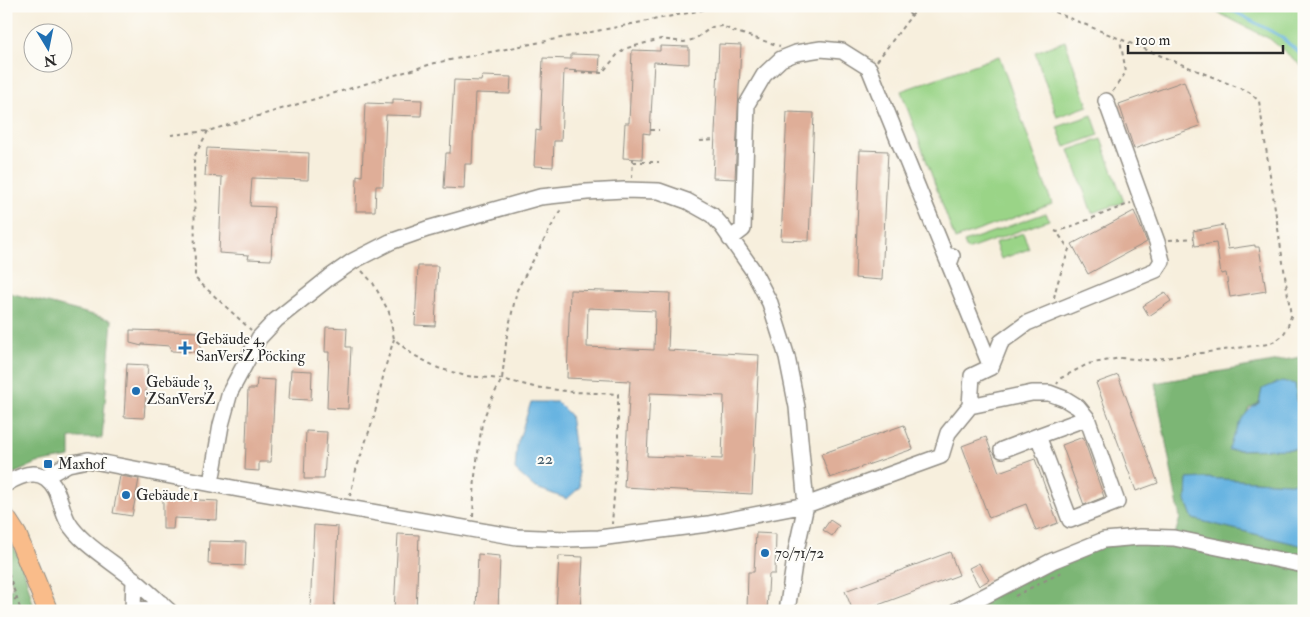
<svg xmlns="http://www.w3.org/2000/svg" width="1310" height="617" font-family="'IM FELL Double Pica',serif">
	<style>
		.green { fill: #9ad487; stroke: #628059 }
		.forest { fill: #7bb674; stroke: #537050 }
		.water { fill: #68b4e1; stroke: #4a7086 }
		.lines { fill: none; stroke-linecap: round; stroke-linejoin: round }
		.stream { stroke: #68b4e1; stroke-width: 3 }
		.building { fill: #dfae98; fill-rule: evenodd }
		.minor-casing { stroke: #918d84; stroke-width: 18 }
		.major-casing { stroke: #918d84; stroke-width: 21 }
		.path { stroke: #918d84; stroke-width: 2; stroke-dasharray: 4 4; stroke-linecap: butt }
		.minor { stroke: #fff; stroke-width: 15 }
		.major { stroke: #f9bc8a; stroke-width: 19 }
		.poi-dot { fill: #1f6fb2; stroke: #fdfcf7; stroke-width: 2 }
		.labels { text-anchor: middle; stroke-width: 4; stroke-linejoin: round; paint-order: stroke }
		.poi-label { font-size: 15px; fill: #2b2b2b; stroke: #fdfcf7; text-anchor: start }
		.water-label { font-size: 16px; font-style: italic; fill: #405b6b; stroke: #fdfcf7 }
	</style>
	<rect width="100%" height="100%" fill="#fdfcf7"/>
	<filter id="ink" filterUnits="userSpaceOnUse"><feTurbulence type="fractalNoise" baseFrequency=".02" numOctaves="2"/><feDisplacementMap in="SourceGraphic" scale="10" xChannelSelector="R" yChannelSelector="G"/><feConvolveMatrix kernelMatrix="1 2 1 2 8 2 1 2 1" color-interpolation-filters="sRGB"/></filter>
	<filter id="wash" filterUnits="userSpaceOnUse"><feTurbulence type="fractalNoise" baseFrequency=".0096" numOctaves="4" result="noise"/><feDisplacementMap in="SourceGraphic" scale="20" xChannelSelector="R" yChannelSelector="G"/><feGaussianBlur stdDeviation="1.12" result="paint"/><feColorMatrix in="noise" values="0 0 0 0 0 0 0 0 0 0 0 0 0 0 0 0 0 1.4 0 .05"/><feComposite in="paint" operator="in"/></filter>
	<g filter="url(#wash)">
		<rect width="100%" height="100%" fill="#f7efdd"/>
		<!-- green -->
		<path class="green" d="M1205 6H1225L1237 12 1239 6H1304V68L1270 39Z
			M1065 41 1088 106 1057 117 1035 52Z
			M999 56 1052 204 955 239 901 91Z
			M1092 115 1099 135 1065 147 1057 127Z
			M1101 139 1124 202 1092 213 1069 150Z
			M1046 213 1049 220 967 250 964 242Z
			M1023 233 1029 249 1001 259 995 243Z"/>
		<!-- forest -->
		<path class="forest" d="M6 292 112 320 102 438H70V457L37 463 13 474H6Z
			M1304 350V442L1295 385 1262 389 1259 403 1249 408 1229 450 1304 449V484L1204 478 1187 479 1186 501 1193 519 1304 546V611H956L1104 540 1174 538 1180 518 1155 383 1301 357Z
			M6 536 10 539 23 566 35 611H6V589L13 588 6 562Z"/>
		<!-- water -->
		<path class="water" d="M1282 381 1295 384 1304 449 1228 450C1235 432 1241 413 1259 403L1262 389Z
			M531 402H557L570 415 580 487 567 499 534 487 515 470 517 445Z
			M1204 478 1304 484V546L1193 519 1186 501 1187 479Z"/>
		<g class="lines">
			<!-- stream -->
			<path class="stream" d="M1224 6 1280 36 1304 57"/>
		</g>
		<g id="blocks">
			<!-- building -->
			<path class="building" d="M719 44 741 45 735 179 713 178Z
				M660 46 689 47V64L654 62 650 134 643 133 642 159 623 158 625 123H629L632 50 660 51Z
				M571 54 600 55 599 72 564 70 561 141H554L553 167 534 166 536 130 540 131 543 58 571 59Z
				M482 76 511 77 510 94 475 93 472 164H465L464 189 444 188 446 153H450L454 80 481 81Z
				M1184 81 1200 126 1134 149 1119 104Z
				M393 99 422 100 421 116 386 115 383 186H376L375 211H356L357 175 362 176 365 103 393 104Z
				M787 112 814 113 809 241 781 240Z
				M207 148 309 153 308 180 252 178 250 206 274 207 271 260 248 259 249 255 219 253 222 177 205 176Z
				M860 150 888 151 882 280 855 278Z
				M1134 211 1147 242 1088 274 1072 244Z
				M1224 225 1228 249 1255 245V247H1259L1266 291 1230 297 1226 273 1221 274 1216 243 1195 246 1193 231Z
				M418 266H438L435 326 415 325Z
				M570 290 670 293 668 350 759 355 752 494 624 487 630 381 567 378ZM588 308 655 311 654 350 587 347ZM650 393 724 396 722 459 647 456Z
				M1165 292 1171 301 1149 316 1143 306Z
				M326 327 347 328 346 347H351L348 409 327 408 329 352H325Z
				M130 330 201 332 200 352 171 351 170 346 142 344V346L130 343Z
				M127 364 148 365 144 418 124 417Z
				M291 370 312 371 311 400 289 399Z
				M1118 375 1158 483 1136 491 1096 383Z
				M257 379 275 380 271 462H259V471L245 470 248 389H256Z
				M904 425 913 449 830 478 821 454Z
				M306 431 327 432 324 479H304Z
				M986 437 999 472 1035 459 1058 523 1036 531 1026 504 989 518 962 446Z
				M1083 437 1104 497 1084 505 1062 445Z
				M120 476 139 479 132 516 113 513Z
				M163 498 218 501 217 520 174 518 173 529H163Z
				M830 520 839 526 832 536 823 530Z
				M314 525 338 527 334 611H310Z
				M756 533 776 534 775 574H769L767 611H747L748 572H754Z
				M398 534 419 535 416 611H394Z
				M209 541 246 542 245 566 208 564Z
				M950 552 959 575 862 611H853L845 591Z
				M478 554 500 556 498 611H476Z
				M559 556 583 557 580 611H556Z
				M979 563 989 580 979 586 969 568Z"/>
		</g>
	</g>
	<g filter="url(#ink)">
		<use href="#blocks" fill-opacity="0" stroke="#918d84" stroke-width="1"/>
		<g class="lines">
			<defs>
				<path id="minor" d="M730 239 743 229 747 104 764 75 781 59 796 53 821 49 842 51 869 68 949 264
					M952 256 949 264 991 367
					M970 406 972 376 991 367 1001 342 1027 323 1156 270 1162 261 1157 242 1106 101
					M1002 450 1038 436
					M45 477 68 464 88 460 238 489 517 537 566 539 599 538 708 524 806 505 941 456 948 433 970 406 1032 393H1049L1065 399 1078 407 1087 418 1117 502 1070 520 1038 436 1087 418
					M211 483 221 425 230 392 259 338 276 320 330 277 353 261 390 242 427 229 540 197 587 192 624 190 659 191 687 201 712 215 722 226 752 269 770 303 787 357 797 407 806 505 796 551 787 611
					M6 484C17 477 33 469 46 478 60 488 60 508 68 522 80 543 113 562 132 578 144 588 157 600 169 611
					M134 579 133 609 155 610 161 603
					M956 611 1052 561 1104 540 1140 537 1174 538 1304 565"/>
				<path id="major" d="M6 518 17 535 48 611"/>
			</defs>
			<!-- minor casing -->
			<use href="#minor" class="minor-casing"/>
			<!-- major casing -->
			<use href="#major" class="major-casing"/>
			<!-- path -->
			<path class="path" d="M904 6 911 16
				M1040 6 1249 92 1259 101 1291 316C1287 331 1283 339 1268 344L1149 360 1120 358 1088 364 1061 378 1057 384
				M877 61 911 16 921 6
				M574 72 602 73 618 54 627 48 661 39 684 42 695 39 712 27 722 26 733 31 780 46
				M1113 91 1126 72 1120 40
				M650 130H659
				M208 131 194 157 195 278 251 330
				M171 135 208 131 435 63 723 6
				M700 141 714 140
				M633 162H659
				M632 178 633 158
				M1055 231 1057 232 1131 203
				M1169 240 1194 238
				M362 271 373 283 389 312 394 339 412 354 438 368 466 376 502 379 534 387 574 392 618 394V441L612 524
				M1054 298C1057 281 1064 265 1069 249L1057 232
				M350 496 356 470 374 417 385 368 394 339
				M473 517 475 476 482 423 490 402 502 379 507 335 517 290 562 207
				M6 566 21 611
				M1015 596 1064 571
				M6 601 16 599"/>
			<!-- minor -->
			<use href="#minor" class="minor"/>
			<!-- major -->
			<use href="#major" class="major"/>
		</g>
	</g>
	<!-- markers -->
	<g class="poi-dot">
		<path d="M182.5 340.5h5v5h5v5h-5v5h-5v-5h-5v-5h5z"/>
		<circle cx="136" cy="391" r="5"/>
		<rect x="43" y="459" width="10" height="10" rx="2.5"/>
		<circle cx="126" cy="495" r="5"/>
		<circle cx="765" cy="553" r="5"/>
	</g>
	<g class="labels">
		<!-- poi labels -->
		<g class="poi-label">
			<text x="196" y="344">Gebäude 4,<tspan x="196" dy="17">SanVersZ Pöcking</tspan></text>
			<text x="146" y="387">Gebäude 3,<tspan x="146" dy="17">ZSanVersZ</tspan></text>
			<text x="58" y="469">Maxhof</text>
			<text x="136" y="500">Gebäude 1</text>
			<text x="775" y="558">70/71/72</text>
		</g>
		<!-- water labels -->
		<g class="water-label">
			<text x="545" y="464">22</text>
		</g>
	</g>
	<!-- margin -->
	<rect width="1310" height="617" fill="none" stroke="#fdfcf7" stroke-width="25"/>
	<!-- north arrow -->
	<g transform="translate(48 48) rotate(170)"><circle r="24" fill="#fdfcf7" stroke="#a9a8a5"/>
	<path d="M0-4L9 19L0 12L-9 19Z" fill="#1f6fb2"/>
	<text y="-8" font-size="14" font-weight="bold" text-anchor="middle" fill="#2b2b2b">N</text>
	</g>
	<!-- scale -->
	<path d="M1128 45v8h155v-8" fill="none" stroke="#2b2b2b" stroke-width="2.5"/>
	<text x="1135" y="45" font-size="15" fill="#2b2b2b" stroke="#fdfcf7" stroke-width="4" paint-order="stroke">100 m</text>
</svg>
